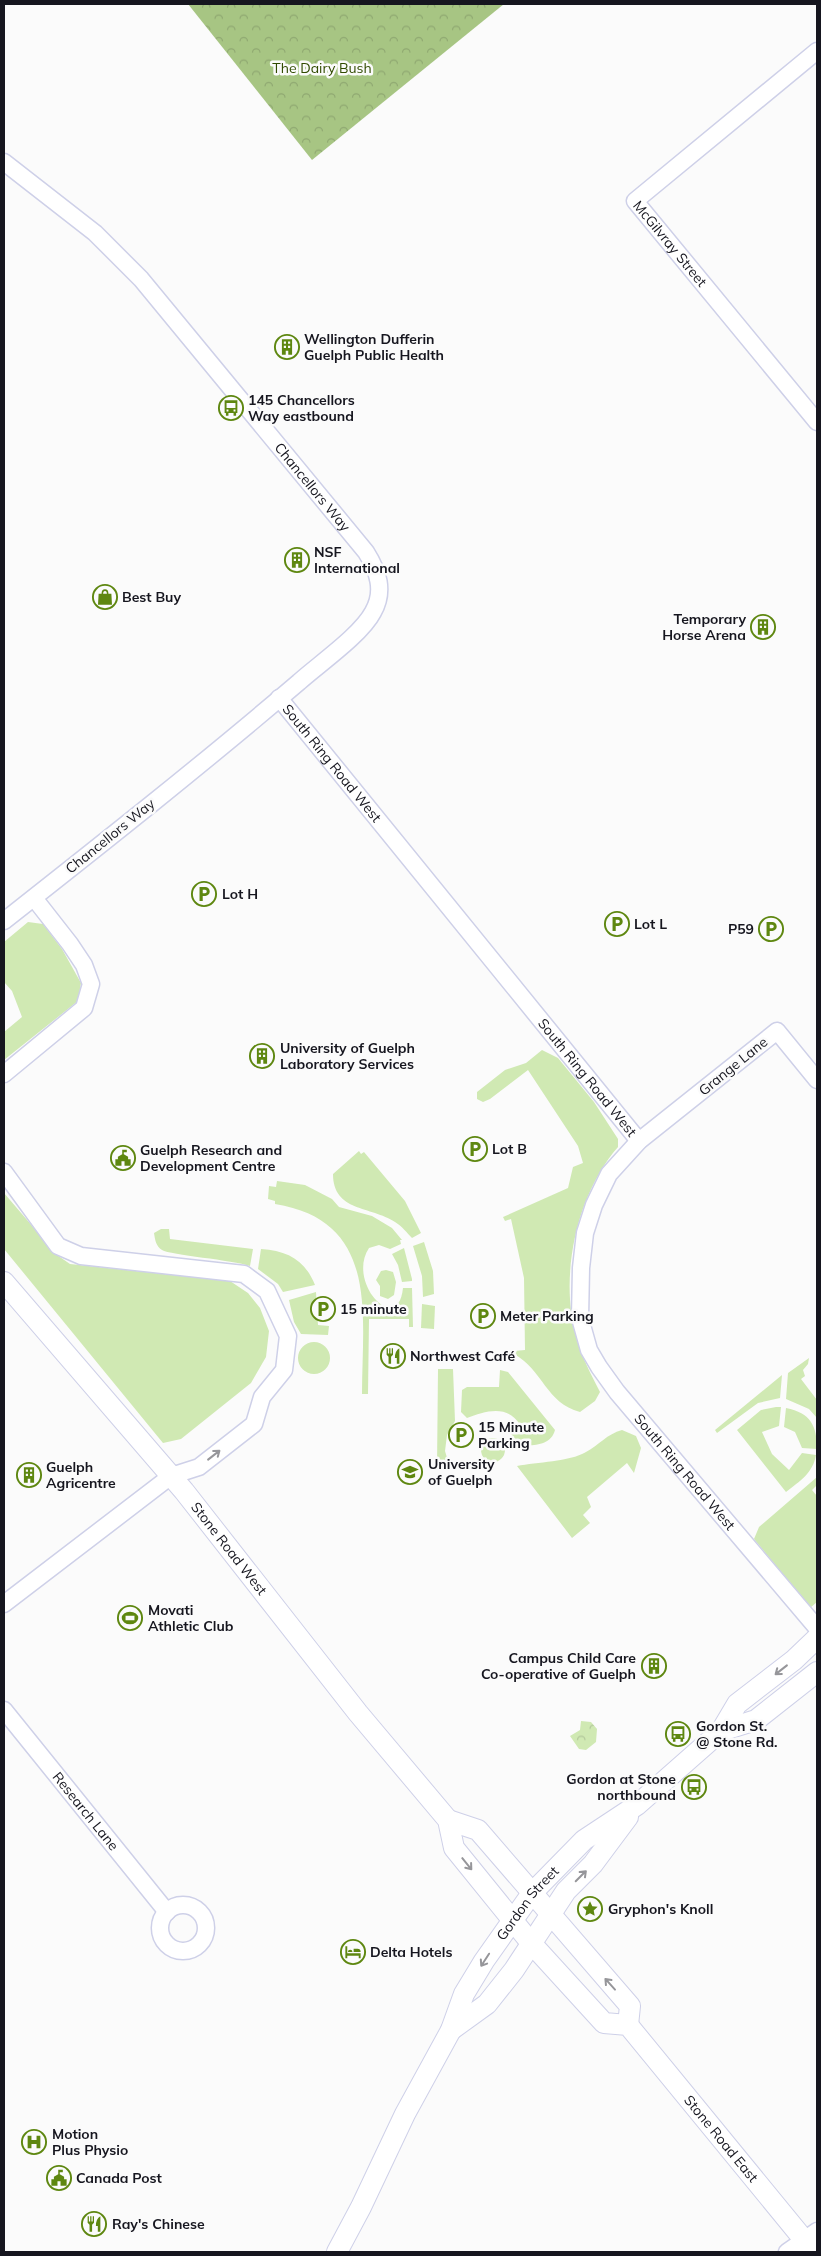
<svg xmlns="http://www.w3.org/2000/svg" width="821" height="2256" font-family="Mulish,sans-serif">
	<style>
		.grass { fill: #d0e9b3 }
		.forest { fill: url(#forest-crowns) }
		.park { fill: url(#park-crowns) }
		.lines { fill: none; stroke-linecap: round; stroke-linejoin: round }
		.minor-casing { stroke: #ced0e8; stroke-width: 19 }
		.major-casing { stroke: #ced0e8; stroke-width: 22 }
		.minor { stroke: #fff; stroke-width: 16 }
		.major { stroke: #fff; stroke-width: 20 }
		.oneway { stroke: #96969a }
		.labels { text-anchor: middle; stroke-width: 5; stroke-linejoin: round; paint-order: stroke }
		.park-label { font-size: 14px; fill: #314b00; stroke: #fbfbfb }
		.street-label { font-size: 14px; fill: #16161f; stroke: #fbfbfb }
		.poi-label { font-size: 14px; font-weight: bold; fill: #16161f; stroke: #fbfbfb; text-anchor: start }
	</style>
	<defs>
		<pattern id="forest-crowns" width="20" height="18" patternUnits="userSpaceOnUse" patternTransform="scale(1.25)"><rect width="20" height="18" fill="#a7c583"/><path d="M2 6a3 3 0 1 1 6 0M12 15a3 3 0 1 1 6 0" fill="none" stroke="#8fa871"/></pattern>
		<pattern id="park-crowns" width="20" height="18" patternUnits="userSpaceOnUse" patternTransform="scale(1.25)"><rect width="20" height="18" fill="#d0e9b3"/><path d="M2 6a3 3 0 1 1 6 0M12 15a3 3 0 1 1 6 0" fill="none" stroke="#b2c79a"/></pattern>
	</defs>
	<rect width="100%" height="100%" fill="#fbfbfb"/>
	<!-- grass -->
	<path class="grass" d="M28 922 43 924 62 949 81 983 78 1001 4 1060V1032L22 1017 12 991 4 982V942Z
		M542 1050 558 1058 594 1102 618 1139V1147C577 1194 559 1275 576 1336 581 1356 591 1374 600 1392L595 1401 580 1412C546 1403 543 1370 514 1354V1351L525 1350 524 1278 511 1219 505 1221 503 1217 568 1188 573 1167 583 1163 578 1146 528 1070 490 1099 483 1102 477 1099V1092L505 1070 526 1063Z
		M359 1151 361 1154 364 1152 405 1201 421 1233 412 1238C407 1233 402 1226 395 1222 371 1206 333 1212 333 1174Z
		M277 1181 305 1185 332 1199 339 1207 372 1216 392 1228 402 1240H400L401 1244 390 1249 379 1245 369 1248C346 1283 398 1337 403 1288H412L413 1327H409V1319H369L368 1394H362C362 1314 380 1221 275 1204V1201L268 1199 269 1186 276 1187Z
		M4 1193 57 1255 70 1264 230 1281 248 1293 260 1308 269 1331 266 1357 251 1383 181 1439 163 1443 4 1249Z
		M161 1229H169L170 1239 253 1249 250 1266C233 1260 170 1255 162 1250 156 1246 155 1240 154 1233Z
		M424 1242 433 1271 434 1294 423 1297 422 1276 413 1246Z
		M404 1248 412 1279V1281L402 1282 398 1265 392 1254Z
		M261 1249C288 1251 305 1260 315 1285L283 1292 278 1284 258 1269Z
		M386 1270 393 1272 396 1282 394 1295 388 1299 380 1296V1286L376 1280 381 1271Z
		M316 1292 318 1325 329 1326 328 1335 301 1334 294 1322 289 1300Z
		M422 1304 435 1306 434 1329 421 1328Z
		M298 1358a16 16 0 1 1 32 0a16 16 0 1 1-32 0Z
		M809 1358 808 1364 803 1370 805 1376 801 1379 817 1400V1418L809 1409 786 1399 788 1373Z
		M438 1369H453L455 1421 447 1435 445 1451 448 1461 437 1467Z
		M500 1370 508 1372 555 1430C551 1446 532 1446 520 1445L511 1434 520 1425C508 1404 485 1411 467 1418L461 1412 462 1390 467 1387H499Z
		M782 1375 780 1398 758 1403 717 1433 715 1430Z
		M776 1407H781L779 1426 762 1432 772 1454 789 1470 802 1453 816 1455C813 1473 800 1481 786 1492L737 1430 761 1410Z
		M786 1408C811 1413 817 1426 817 1449L802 1448 795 1432 784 1427Z
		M622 1430 636 1436 641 1448 634 1473 627 1463 587 1497 591 1507 583 1515 590 1523 572 1538 517 1466C537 1462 569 1462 586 1452 599 1445 607 1434 622 1430Z
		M481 1450a12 12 0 1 1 24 0a12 12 0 1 1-24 0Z
		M817 1477V1485L812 1490 817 1496V1602L810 1608 754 1539 759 1527Z"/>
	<!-- forest -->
	<path class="forest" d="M188 4H504L312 160Z"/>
	<!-- park -->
	<path class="park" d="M581 1721 591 1722 597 1729 596 1742 586 1750 579 1749 570 1736 580 1730Z"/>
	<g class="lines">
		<defs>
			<g id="minor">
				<path id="s1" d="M817 51 635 201 817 422"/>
				<path id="s2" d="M4 162 95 233 141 279 366 552C378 571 385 591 373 612 361 635 319 664 299 682 203 764 103 843 4 921"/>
				<path id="s3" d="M279 698 639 1141"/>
				<path d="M4 1074 84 1008 91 984 84 965 70 944 34 898"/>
				<path id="s4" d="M817 1080 777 1031 639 1141 609 1174 594 1205 585 1233 581 1268 580 1318 589 1350 599 1367 617 1392 817 1628"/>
				<path d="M4 1172 58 1246 81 1256 244 1274 267 1291 288 1336 284 1370 262 1397 254 1424 199 1467 171 1476 4 1604"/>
				<path id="s5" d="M4 1710 167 1912"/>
				<circle cx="183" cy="1928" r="23"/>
				<path d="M787 2252 817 2231"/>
			</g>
			<g id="major">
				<path id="s6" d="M4 1282 184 1491 358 1713 448 1820 454 1848 531 1943 604 2023 628 2025 814 2252"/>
				<path d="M721 1731 756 1720 817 1672"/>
				<path d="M448 1820 478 1830 630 2006 628 2025"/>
				<path d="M451 2030 487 2004 514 1970 566 1891 593 1864 628 1817"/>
				<path id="s7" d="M337 2252 361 2207 405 2114 451 2030 464 1994 484 1961 532 1893 584 1840 637 1805 721 1731 737 1704 794 1660 817 1638"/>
			</g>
		</defs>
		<!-- minor casing -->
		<use href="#minor" class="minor-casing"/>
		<!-- major casing -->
		<use href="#major" class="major-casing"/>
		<!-- minor -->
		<use href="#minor" class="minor"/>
		<!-- major -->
		<use href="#major" class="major"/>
	</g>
	<!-- one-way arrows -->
	<defs><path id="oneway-shaft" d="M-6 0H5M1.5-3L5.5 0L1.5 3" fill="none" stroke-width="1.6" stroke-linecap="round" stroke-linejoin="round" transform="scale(1.25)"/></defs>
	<g class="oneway">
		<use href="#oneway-shaft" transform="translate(214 1455) rotate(-38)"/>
		<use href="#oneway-shaft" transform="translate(781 1670) rotate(142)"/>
		<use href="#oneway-shaft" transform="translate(467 1864) rotate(51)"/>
		<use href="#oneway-shaft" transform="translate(581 1876) rotate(-45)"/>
		<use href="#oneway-shaft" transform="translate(485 1960) rotate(123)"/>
		<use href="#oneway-shaft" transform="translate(610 1984) rotate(-132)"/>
	</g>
	<!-- icons -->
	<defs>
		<symbol id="building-ring" viewBox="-11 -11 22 22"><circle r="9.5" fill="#fbfbfb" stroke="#5e8710" stroke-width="1.5"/><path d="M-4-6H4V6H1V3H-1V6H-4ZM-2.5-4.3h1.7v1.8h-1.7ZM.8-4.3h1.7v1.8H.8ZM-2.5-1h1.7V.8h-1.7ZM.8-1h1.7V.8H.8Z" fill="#5e8710"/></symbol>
		<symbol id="bus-ring" viewBox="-11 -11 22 22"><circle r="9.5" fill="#fbfbfb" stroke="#5e8710" stroke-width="1.5"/><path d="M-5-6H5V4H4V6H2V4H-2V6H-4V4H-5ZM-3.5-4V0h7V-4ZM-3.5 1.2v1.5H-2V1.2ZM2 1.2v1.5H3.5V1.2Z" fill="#5e8710"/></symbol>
		<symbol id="shop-ring" viewBox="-11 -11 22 22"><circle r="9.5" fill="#fbfbfb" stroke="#5e8710" stroke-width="1.5"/><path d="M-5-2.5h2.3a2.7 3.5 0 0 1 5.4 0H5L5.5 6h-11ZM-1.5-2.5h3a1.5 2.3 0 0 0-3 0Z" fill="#5e8710"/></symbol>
		<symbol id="parking-ring" viewBox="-11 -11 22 22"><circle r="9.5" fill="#fbfbfb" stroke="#5e8710" stroke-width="1.5"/><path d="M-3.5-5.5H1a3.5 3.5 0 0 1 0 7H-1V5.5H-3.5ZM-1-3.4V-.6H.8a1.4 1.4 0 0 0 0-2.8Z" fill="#5e8710"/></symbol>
		<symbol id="civic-ring" viewBox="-11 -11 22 22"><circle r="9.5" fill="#fbfbfb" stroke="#5e8710" stroke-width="1.5"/><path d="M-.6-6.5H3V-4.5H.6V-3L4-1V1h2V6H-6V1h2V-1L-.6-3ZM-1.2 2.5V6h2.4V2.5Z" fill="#5e8710"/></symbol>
		<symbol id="restaurant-ring" viewBox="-11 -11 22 22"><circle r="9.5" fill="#fbfbfb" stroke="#5e8710" stroke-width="1.5"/><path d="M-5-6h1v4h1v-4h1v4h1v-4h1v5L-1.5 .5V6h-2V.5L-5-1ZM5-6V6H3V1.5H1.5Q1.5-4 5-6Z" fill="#5e8710"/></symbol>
		<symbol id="university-ring" viewBox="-11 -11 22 22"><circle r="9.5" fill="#fbfbfb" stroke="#5e8710" stroke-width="1.5"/><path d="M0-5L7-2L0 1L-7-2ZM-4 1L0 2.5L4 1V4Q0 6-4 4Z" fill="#5e8710"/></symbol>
		<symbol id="stadium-ring" viewBox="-11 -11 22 22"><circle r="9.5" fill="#fbfbfb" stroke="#5e8710" stroke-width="1.5"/><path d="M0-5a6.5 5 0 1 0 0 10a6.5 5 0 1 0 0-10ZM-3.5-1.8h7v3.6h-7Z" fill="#5e8710"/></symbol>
		<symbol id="sight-ring" viewBox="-11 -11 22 22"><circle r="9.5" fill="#fbfbfb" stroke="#5e8710" stroke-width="1.5"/><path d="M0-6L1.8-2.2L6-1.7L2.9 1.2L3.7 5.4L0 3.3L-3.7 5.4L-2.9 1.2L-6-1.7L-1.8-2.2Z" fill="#5e8710"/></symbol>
		<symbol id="hotel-ring" viewBox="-11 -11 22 22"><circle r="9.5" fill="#fbfbfb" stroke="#5e8710" stroke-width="1.5"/><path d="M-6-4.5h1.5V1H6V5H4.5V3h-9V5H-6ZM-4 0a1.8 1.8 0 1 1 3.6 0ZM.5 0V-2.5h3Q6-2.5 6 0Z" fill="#5e8710"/></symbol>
		<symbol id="hospital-ring" viewBox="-11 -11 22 22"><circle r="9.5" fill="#fbfbfb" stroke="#5e8710" stroke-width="1.5"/><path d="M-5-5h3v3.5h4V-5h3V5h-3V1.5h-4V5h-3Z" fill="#5e8710"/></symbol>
	</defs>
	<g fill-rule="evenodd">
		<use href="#building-ring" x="273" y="333" width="28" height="28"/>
		<use href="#bus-ring" x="217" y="394" width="28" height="28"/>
		<use href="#building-ring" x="283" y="546" width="28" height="28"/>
		<use href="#shop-ring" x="91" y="583" width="28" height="28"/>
		<use href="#building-ring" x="749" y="613" width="28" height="28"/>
		<use href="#parking-ring" x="190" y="880" width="28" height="28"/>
		<use href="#parking-ring" x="603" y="910" width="28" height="28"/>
		<use href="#parking-ring" x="757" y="915" width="28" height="28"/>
		<use href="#building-ring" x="248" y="1042" width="28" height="28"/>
		<use href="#parking-ring" x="461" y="1135" width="28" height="28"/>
		<use href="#civic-ring" x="109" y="1144" width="28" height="28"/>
		<use href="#parking-ring" x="309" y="1295" width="28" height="28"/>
		<use href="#parking-ring" x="469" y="1302" width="28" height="28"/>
		<use href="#restaurant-ring" x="379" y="1342" width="28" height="28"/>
		<use href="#parking-ring" x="447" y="1421" width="28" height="28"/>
		<use href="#university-ring" x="396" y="1458" width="28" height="28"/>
		<use href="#building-ring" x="15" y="1461" width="28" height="28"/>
		<use href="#stadium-ring" x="116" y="1604" width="28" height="28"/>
		<use href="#building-ring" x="640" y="1652" width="28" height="28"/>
		<use href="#bus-ring" x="664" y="1720" width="28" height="28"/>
		<use href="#bus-ring" x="680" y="1773" width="28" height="28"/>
		<use href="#sight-ring" x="576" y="1895" width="28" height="28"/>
		<use href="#hotel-ring" x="339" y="1938" width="28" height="28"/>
		<use href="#hospital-ring" x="20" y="2128" width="28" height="28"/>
		<use href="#civic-ring" x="45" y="2164" width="28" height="28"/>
		<use href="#restaurant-ring" x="80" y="2210" width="28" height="28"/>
	</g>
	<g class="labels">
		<!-- park labels -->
		<g class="park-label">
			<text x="322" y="73">The Dairy Bush</text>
		</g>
		<!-- street labels -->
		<g class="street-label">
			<text dy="5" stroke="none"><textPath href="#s1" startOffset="291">McGilvray Street</textPath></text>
			<text dy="5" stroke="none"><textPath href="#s2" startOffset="450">Chancellors Way</textPath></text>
			<text dy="5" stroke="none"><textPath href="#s3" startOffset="84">South Ring Road West</textPath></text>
			<text transform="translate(110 836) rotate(-39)" y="5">Chancellors Way</text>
			<text transform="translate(733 1066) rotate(-39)" y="5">Grange Lane</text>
			<text dy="5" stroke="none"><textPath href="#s3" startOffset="489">South Ring Road West</textPath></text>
			<text dy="5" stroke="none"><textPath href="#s4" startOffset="622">South Ring Road West</textPath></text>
			<text dy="5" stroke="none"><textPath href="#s6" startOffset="349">Stone Road West</textPath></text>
			<text dy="5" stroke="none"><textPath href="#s5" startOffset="130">Research Lane</textPath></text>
			<text dy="5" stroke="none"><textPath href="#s7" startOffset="399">Gordon Street</textPath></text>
			<text dy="5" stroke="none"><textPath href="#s6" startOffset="1128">Stone Road East</textPath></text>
		</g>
		<!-- poi labels -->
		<g class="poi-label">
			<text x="304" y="344">Wellington Dufferin<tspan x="304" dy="16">Guelph Public Health</tspan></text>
			<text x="248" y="405">145 Chancellors<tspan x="248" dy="16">Way eastbound</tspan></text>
			<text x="314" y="557">NSF<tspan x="314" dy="16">International</tspan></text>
			<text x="122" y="602">Best Buy</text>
			<text x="746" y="624" text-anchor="end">Temporary<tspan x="746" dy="16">Horse Arena</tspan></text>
			<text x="222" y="899">Lot H</text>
			<text x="634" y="929">Lot L</text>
			<text x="754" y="934" text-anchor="end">P59</text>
			<text x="280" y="1053">University of Guelph<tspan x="280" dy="16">Laboratory Services</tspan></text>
			<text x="492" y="1154">Lot B</text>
			<text x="140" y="1155">Guelph Research and<tspan x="140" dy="16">Development Centre</tspan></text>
			<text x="340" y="1314">15 minute</text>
			<text x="500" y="1321">Meter Parking</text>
			<text x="410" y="1361">Northwest Café</text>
			<text x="478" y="1432">15 Minute<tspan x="478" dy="16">Parking</tspan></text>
			<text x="428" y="1469">University<tspan x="428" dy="16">of Guelph</tspan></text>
			<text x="46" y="1472">Guelph<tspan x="46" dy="16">Agricentre</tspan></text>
			<text x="148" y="1615">Movati<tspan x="148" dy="16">Athletic Club</tspan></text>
			<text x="636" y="1663" text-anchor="end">Campus Child Care<tspan x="636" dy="16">Co-operative of Guelph</tspan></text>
			<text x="696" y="1731">Gordon St.<tspan x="696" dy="16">@ Stone Rd.</tspan></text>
			<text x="676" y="1784" text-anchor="end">Gordon at Stone<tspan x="676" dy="16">northbound</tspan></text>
			<text x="608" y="1914">Gryphon's Knoll</text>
			<text x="370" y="1957">Delta Hotels</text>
			<text x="52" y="2139">Motion<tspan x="52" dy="16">Plus Physio</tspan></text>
			<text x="76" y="2183">Canada Post</text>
			<text x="112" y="2229">Ray's Chinese</text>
		</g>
	</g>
	<!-- border -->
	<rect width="821" height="2256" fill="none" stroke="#16161f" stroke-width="10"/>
</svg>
